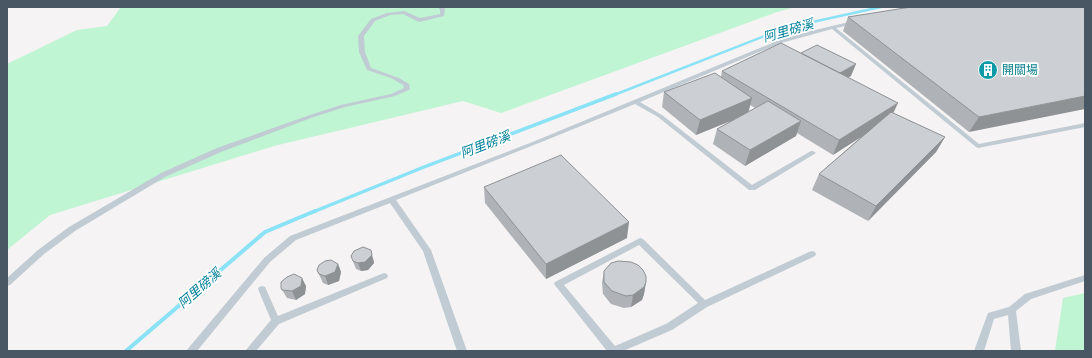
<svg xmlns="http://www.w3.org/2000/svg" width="1092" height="358" font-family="Poppins,'Noto Sans TC',sans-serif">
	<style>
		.green { fill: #bff5d2 }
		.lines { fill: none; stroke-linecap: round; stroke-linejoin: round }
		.stream-far2 { stroke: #89e2f5; stroke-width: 2.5 }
		.stream-far1 { stroke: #89e2f5; stroke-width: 3.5 }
		.stream { stroke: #89e2f5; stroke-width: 4 }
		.lane { fill: #c0cbd3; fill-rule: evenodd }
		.wall { fill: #afb3b7; fill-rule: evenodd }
		.shaded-wall { fill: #8f9295 }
		.building { fill: #ccd0d5; stroke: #8f9295 }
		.labels { text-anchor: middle; stroke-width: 3.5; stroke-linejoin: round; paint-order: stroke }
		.culture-label { font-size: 12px; fill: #0d838f; stroke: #fff; text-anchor: start }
		.water-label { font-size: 13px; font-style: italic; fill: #03809b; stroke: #fff }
	</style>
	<rect width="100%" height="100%" fill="#f5f3f3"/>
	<!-- green -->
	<path class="green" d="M121 7H796L777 12 501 113 463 101 274 146 50 215 7 250V64L77 30 107 26Z
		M1085 293V351H1055L1063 298Z"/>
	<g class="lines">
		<!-- stream-far2 -->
		<path class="stream-far2" d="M614 95 785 28 881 7"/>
		<!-- stream-far1 -->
		<path class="stream-far1" d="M313 212 424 167 616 94"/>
		<!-- stream -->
		<path class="stream" d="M126 351 265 232 315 211"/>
		<!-- lane -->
		<path class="lane" d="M438 7H443L445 9 444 16 419 22 403 14 390 15 375 21 364 36 365 52 371 68 399 78 409 84 410 89 409 90 395 96 345 107 311 118 221 152 165 177 75 231 44 254 10 285 7 286V278L38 250 69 227 161 173 217 148 307 116 341 105 391 94 404 88 403 85 391 78 367 70 359 52 358 36 371 19 387 13 404 11 420 18 440 14V10Z
			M853 21 856 23 855 24 836 28 979 144 1085 123V127L978 148 976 147 832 29 781 43 640 102 662 115 752 185 811 151H813L816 153 755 190H749L658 117 635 104 539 143 396 200 431 250 467 351H457L423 251 390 203 296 240 270 262 197 351H186L264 258 290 236 535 141 777 41 811 31Z
			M640 238 643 239 705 300 809 252 812 251 815 252 816 254 815 256 707 307 672 330 623 351H607L554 284 555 282ZM639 245 698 303 666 324 615 346 564 285Z
			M384 273 387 274 388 276 387 278 279 324 256 351H245L271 320 258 289 259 287 262 286 265 287 278 316Z
			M1085 275V281L1031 299 1016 311 1021 351H1011L1008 315 994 319 984 351H974L988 313 1009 307 1025 294Z"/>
	</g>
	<!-- wall -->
	<path class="wall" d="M1085 7 969 132 843 31 848 17Z
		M801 53 851 76 848 77 893 113 945 137 936 152 868 221 812 190 819 174 862 136 833 155 797 133 796 136 745 166 713 144 717 129 732 120 696 135 662 107 664 92 721 77 722 71ZM750 105 755 108 748 112Z
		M484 187 627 238 546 279 485 203Z
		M351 256 373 258 374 263 368 270 361 271 356 269Z
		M338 264 341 272 339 281 328 285 323 283 317 270Z
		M604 271 646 282 644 294 642 300 631 307 624 308 611 304 603 294 602 283Z
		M306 286 305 294 296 300 287 298 281 288Z"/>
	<!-- shaded-wall -->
	<path class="shaded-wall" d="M856 64 851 76 833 86 837 74Z
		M1085 96V109L969 132 979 117Z
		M752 98 748 114 696 135 700 120Z
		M898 103 891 118 833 155 839 140Z
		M801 121 796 136 745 166 750 150Z
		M945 137 936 152 868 221 876 206Z
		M629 222 627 238 546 279V264Z
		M371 250 374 263 368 270 361 271 358 263Z
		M338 264 341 272 339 281 328 285 325 276Z
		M302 278 306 286 305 294 296 300 292 291Z
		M646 282 644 294 642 300 631 307 633 295Z"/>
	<!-- building -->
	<path class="building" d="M911 7H1085V96L979 117 848 17Z
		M781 43 898 103 839 140 722 71Z
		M817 45 856 64 840 73 801 53Z
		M715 73 752 98 700 120 664 92Z
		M768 101 801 121 750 150 717 129Z
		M891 112 945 137 876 206 819 174Z
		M561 155 629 222 546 264 484 187Z
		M363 247 371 250 372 255 365 262 358 263 353 261 351 256 354 251Z
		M331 260 338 264 335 272 325 276 319 274 317 270 319 265 325 261Z
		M618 261 631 262 638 265 643 270 646 276V282L644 287 633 295 626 296 612 291 604 282V271L611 263Z
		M294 274 302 278 301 286 292 291 282 290 281 288V282L287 277Z"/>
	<!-- icons -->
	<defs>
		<symbol id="building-disc" viewBox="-11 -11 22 22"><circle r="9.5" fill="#0f9aa8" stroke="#fff"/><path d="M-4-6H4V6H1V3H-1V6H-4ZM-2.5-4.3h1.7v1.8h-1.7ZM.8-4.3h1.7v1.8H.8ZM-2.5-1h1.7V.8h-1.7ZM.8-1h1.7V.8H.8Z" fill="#fff"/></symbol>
	</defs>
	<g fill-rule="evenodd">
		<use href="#building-disc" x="977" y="59" width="22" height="22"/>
	</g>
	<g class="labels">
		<!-- culture labels -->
		<g class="culture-label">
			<text x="1002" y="74">開關場</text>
		</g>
		<!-- water labels -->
		<g class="water-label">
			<text transform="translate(788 30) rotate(-16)" y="5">阿里磅溪</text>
			<text transform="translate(485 144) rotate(-21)" y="5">阿里磅溪</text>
			<text transform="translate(199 288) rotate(-41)" y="5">阿里磅溪</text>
		</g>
	</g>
	<!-- border -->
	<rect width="1092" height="358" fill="none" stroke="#485763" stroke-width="16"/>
</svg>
